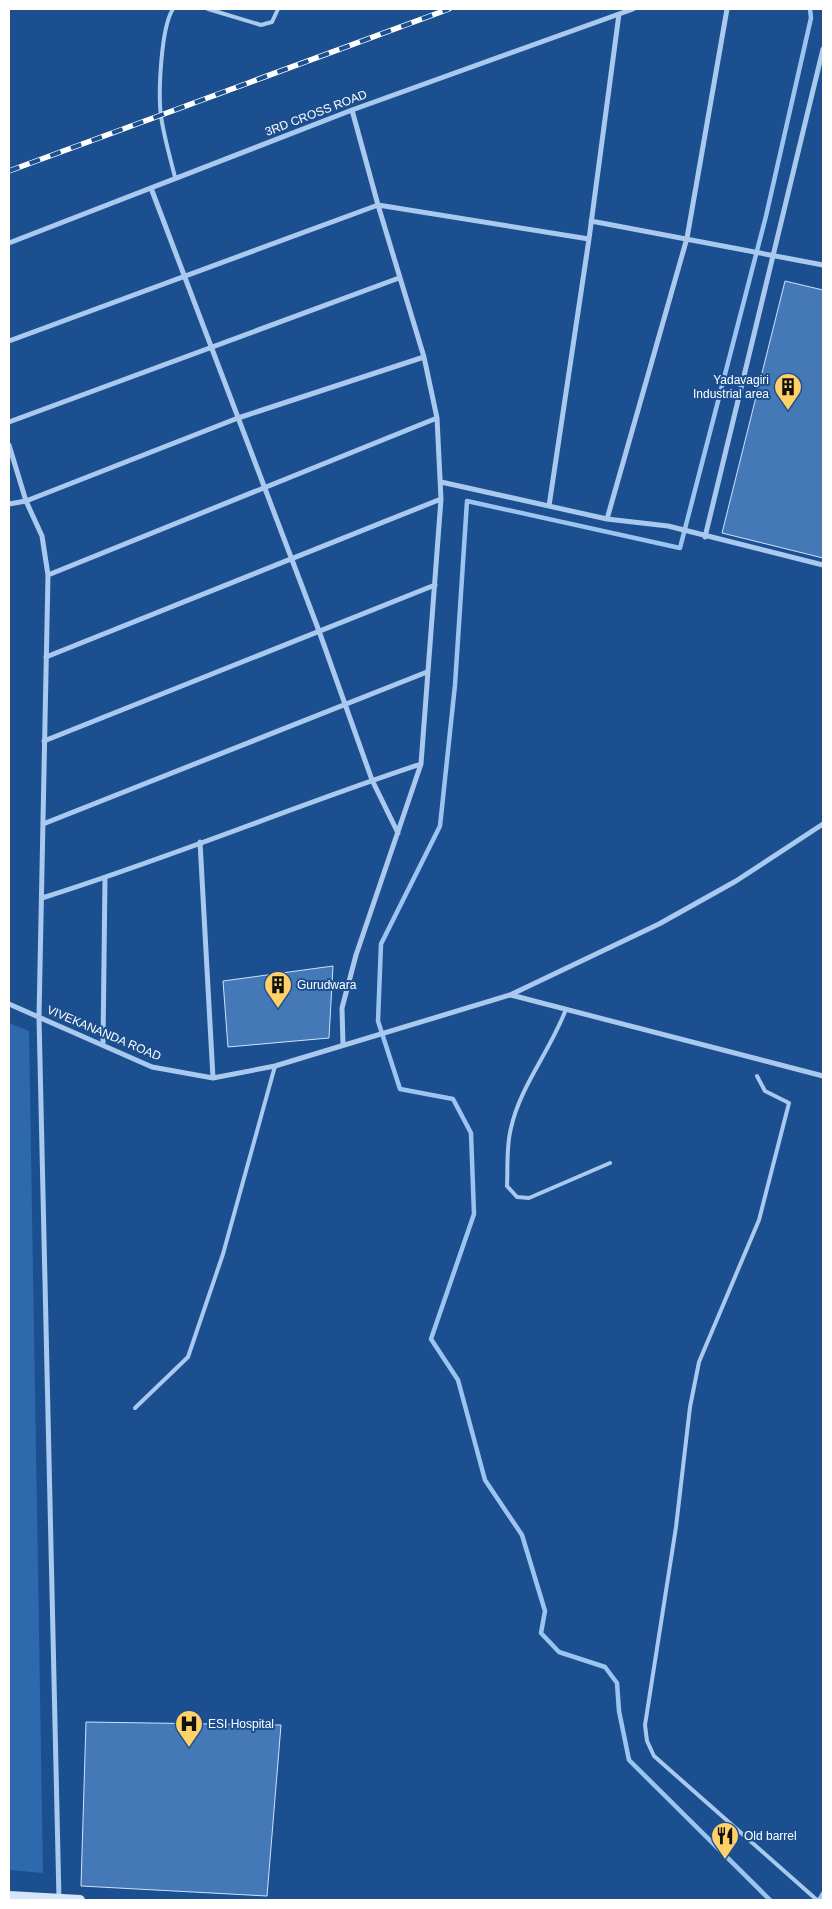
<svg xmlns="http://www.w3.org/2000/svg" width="832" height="1909" font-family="Helvetica,sans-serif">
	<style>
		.green { fill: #2e69ad }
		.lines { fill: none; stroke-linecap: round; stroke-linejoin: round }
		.stream { stroke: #9cc4f0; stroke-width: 4.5 }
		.building { fill: #4478b7; stroke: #cfe3fa }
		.service { stroke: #a9c9ee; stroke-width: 4 }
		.minor { stroke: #a9c9ee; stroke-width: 5 }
		.secondary { stroke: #d6e6fa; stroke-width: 10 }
		.rail-casing { stroke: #fff; stroke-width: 5.5 }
		.rail { stroke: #1b4f8f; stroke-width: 4; stroke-dasharray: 11; stroke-linecap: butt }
		.labels { text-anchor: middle; stroke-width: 4; stroke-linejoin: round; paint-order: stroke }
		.street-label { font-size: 12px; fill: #fff; stroke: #1b4f8f }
		.poi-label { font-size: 12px; fill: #fff; stroke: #1b4f8f; text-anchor: start }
	</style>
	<rect width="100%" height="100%" fill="#1b4f8f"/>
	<!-- green -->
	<path class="green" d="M9 1023 29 1031 43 1873 9 1870Z"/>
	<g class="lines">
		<!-- stream -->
		<path class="stream" d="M770 1900 629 1760 619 1711 617 1683 605 1667 559 1652 541 1633 545 1611 522 1535 485 1480 458 1380 431 1339 474 1214 471 1133 453 1099 400 1089 378 1021 381 944 440 826 455 685 467 501 680 548 766 216 811 18 810 9"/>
	</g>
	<!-- building -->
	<path class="building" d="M785 281 823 290V558L722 533Z
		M333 966 329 1038 228 1047 223 981Z
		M86 1722 281 1725 267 1896 81 1886Z"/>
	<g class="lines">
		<!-- service -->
		<path class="service" d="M173 9C161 27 158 93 161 116 164 137 170 157 175 177
			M208 9 261 25 272 22 278 9
			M566 1009C551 1050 520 1086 511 1128 506 1147 508 1168 507 1186L517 1197 529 1198 610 1163
			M757 1076 765 1091 789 1103 759 1220 699 1362 690 1407 676 1527 645 1725 647 1741 654 1756 817 1900
			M135 1408 188 1357 223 1254 275 1066
			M819 1900 823 1893"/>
		<!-- minor -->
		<path class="minor" d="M151 188 319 631 372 780 398 833
			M591 221 823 265
			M9 243 352 110 633 9
			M9 341 378 205 589 239
			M9 422 399 278
			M9 445 26 501 42 536 48 575 39 1017 59 1900
			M441 482 607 519 668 526 823 565
			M9 504 26 501 238 418 424 357
			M549 506 589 239 619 14
			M607 519 687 238 727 9
			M705 537 823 49
			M48 575 437 418
			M46 657 441 499
			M44 741 435 585
			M43 824 427 672
			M200 842 213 1078
			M42 898C170 858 294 806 421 764
			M511 995 823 1076
			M9 1004 152 1067 213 1078 275 1066 510 995 659 924 736 881 823 824
			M103 1045 105 878
			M343 1045 342 1008 356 955 421 764 441 499 437 418 424 357 378 205 352 110"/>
		<!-- secondary -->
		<path class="secondary" d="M9 1896 80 1900"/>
		<defs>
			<path id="rail" d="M9 171 449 9"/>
		</defs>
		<!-- rail casing -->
		<use href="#rail" class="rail-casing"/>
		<!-- rail -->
		<use href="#rail" class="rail"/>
	</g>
	<!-- icons -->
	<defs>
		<symbol id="building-pin" viewBox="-11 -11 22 30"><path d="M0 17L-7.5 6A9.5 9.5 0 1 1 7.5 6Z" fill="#ffd166" stroke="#1b4f8f"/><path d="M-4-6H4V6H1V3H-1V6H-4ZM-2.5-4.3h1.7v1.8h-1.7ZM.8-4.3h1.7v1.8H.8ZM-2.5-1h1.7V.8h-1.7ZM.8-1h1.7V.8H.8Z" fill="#111"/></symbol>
		<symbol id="hospital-pin" viewBox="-11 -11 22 30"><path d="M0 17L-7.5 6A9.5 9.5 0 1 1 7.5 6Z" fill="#ffd166" stroke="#1b4f8f"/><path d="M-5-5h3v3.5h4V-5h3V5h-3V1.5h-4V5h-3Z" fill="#111"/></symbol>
		<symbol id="restaurant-pin" viewBox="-11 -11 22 30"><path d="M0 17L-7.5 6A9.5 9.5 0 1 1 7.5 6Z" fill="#ffd166" stroke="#1b4f8f"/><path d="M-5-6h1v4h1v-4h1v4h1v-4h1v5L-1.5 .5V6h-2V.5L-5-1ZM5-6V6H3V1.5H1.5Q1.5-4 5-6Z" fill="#111"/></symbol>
	</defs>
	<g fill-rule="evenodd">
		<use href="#building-pin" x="772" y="371" width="32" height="43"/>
		<use href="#building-pin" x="262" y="969" width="32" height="43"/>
		<use href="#hospital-pin" x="173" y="1708" width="32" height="43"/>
		<use href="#restaurant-pin" x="709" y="1820" width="32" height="43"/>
	</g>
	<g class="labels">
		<!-- street labels -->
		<g class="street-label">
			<text transform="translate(316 113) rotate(-21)" y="4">3RD CROSS ROAD</text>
			<text transform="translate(104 1033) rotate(23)" y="4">VIVEKANANDA ROAD</text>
		</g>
		<!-- poi labels -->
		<g class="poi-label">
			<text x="769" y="384" text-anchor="end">Yadavagiri<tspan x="769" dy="14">Industrial area</tspan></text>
			<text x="297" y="989">Gurudwara</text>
			<text x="208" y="1728">ESI Hospital</text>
			<text x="744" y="1840">Old barrel</text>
		</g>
	</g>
	<!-- border -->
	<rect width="832" height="1909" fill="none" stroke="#ffffff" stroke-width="20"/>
</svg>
